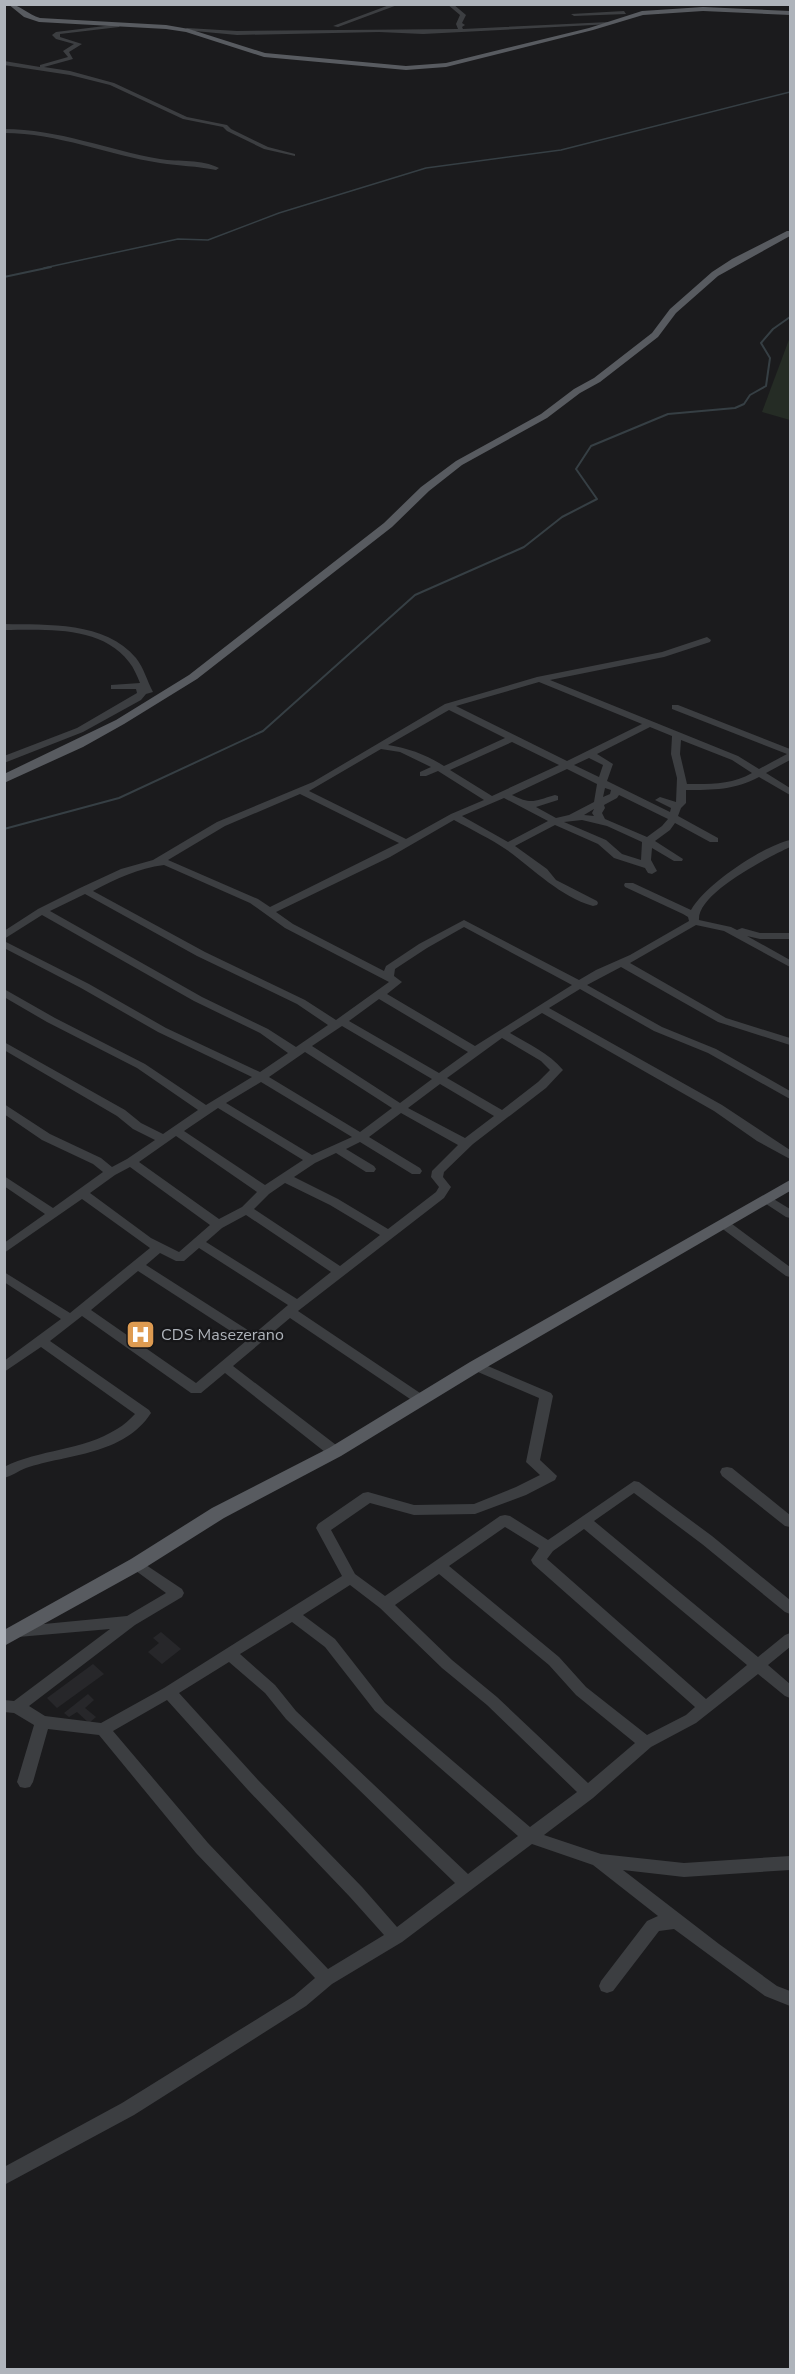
<svg xmlns="http://www.w3.org/2000/svg" width="795" height="2374" font-family="'Nunito Sans',sans-serif">
	<style>
		.built { fill: #27272a }
		.green { fill: #252c25 }
		.lines { fill: none; stroke-linecap: round; stroke-linejoin: round }
		.stream-far1 { stroke: #363f44; stroke-width: 1.5 }
		.stream { stroke: #363f44; stroke-width: 2 }
		.minor { fill: #3c3e41; fill-rule: evenodd }
		.major { fill: #585b60; fill-rule: evenodd }
		.labels { text-anchor: middle; stroke-width: 4.5; stroke-linejoin: round; paint-order: stroke }
		.poi-label { font-size: 16px; fill: #afb4bb; stroke: #161618; text-anchor: start }
	</style>
	<rect width="100%" height="100%" fill="#1b1b1d"/>
	<!-- built -->
	<path class="built" d="M161 1632 181 1649 162 1664 148 1652 159 1643 153 1638Z
		M93 1664 104 1674 57 1708 47 1698Z
		M88 1694 94 1700 85 1708 96 1717 89 1723 77 1712 69 1717 64 1713Z"/>
	<!-- green -->
	<path class="green" d="M790 337V420L762 412Z"/>
	<g class="lines">
		<!-- stream-far1 -->
		<path class="stream-far1" d="M44 268 178 239 208 240 279 213 426 168 561 150 790 92"/>
		<!-- stream -->
		<path class="stream" d="M4 277 51 267
			M4 829 119 798 263 731 415 595 524 547 562 517 597 499 576 469 591 446 668 414 735 408 744 404 750 395 766 386 770 358 761 343 773 329 790 317"/>
		<!-- minor -->
		<path class="minor" d="M392 4H400L338 27 333 26Z
			M447 4H453L466 15 462 23 465 25 462 27 463 29 609 22 612 24 423 34 379 32 237 35 184 30 187 28 237 31 458 29 456 24 460 15Z
			M624 11 626 14 574 16 571 14Z
			M121 24 119 27 60 34V37L82 44 69 52 73 59 44 67 70 71 114 83 187 117 227 125 231 129 268 147 295 154V156L264 149 227 131 223 127 183 119 110 85 70 75 4 65V61L40 67V65L68 57 63 51 74 44 56 39 52 35 56 32Z
			M4 129C58 129 108 150 160 159 179 162 202 159 219 168L216 170C197 166 179 166 160 163 108 155 58 133 4 133Z
			M4 624C48 625 105 621 136 658 144 668 147 681 153 692L146 694 141 700 83 732 4 763V756L77 728 137 693 136 689H111V685L140 683C137 676 134 668 129 662 101 625 45 630 4 630Z
			M707 637 711 640 710 642 664 657 550 680 738 756 759 769 787 754 672 709V705H678L790 749V760L766 773 790 788V795L759 777C735 790 713 790 686 790V803L681 808 678 816 718 838V842H710L675 823 670 830 655 841 683 859 682 861H674L652 848 651 860 657 871 652 874 648 873 645 868 614 858 598 844 555 825 515 846 547 869 556 880 597 901 598 903 597 905 593 906C559 896 535 870 507 850 491 839 472 830 454 820L390 857 276 912 293 924 384 971 386 966 419 944 464 920 579 980 596 970 630 955 689 921 688 917 683 914 625 887 624 885 625 883H633L691 910C706 884 761 847 790 840V847C769 857 697 893 699 920L731 927 737 930 742 928 760 933H790V939H760L747 936 790 960V967L724 931 696 925 630 963 726 1018 790 1038V1045L718 1022 621 967 587 985 662 1027 716 1049 790 1091V1099L708 1053 654 1031 580 989 549 1008 722 1105 790 1150V1159L757 1141 714 1111 542 1013 510 1033C528 1044 549 1053 563 1070L561 1072 546 1088 473 1144 444 1172 443 1177 451 1187 444 1198 298 1311 426 1397 428 1400 426 1403H416L290 1318 233 1366 340 1448 342 1452 340 1456H330L225 1373 201 1393H191L82 1316 50 1341 149 1410 151 1413C124 1455 68 1454 26 1468 18 1471 12 1476 4 1478V1467C40 1449 82 1451 117 1429 124 1425 130 1419 135 1414L41 1347 4 1372V1361L61 1319 4 1282V1272L70 1313 150 1248 82 1199 4 1253V1243L45 1214 4 1186V1176L53 1208 103 1172 93 1164 42 1140 4 1114V1104L50 1134 101 1158 112 1167 127 1159 155 1140 133 1129 117 1116 4 1050V1042L125 1110 141 1123 163 1134 198 1110 137 1068 47 1022 4 997V989L55 1018 145 1064 206 1105 252 1077 158 1032 81 988 4 948V941L89 984 166 1028 260 1072 288 1053 260 1033 194 1001 42 915 4 939V931L38 909 80 888 121 869 153 860 217 822 313 782 445 704 537 677 662 652ZM539 682 642 724 567 761 456 706ZM449 710 505 738 444 766C427 755 408 748 388 745ZM650 727 672 736 671 754 677 778 676 802 660 797 655 800 671 808 670 812 607 781 613 764 597 754ZM681 740 732 760 752 773C731 785 711 784 687 784L680 754ZM512 742 559 765 492 796 450 770ZM381 749 400 752 431 767 420 772V776H426L438 771 484 800 451 814 406 839 309 791ZM589 758 603 765 599 777 574 765ZM567 769 597 784 594 802 569 815 556 818 536 807 558 800V796L555 795C534 801 532 805 512 795ZM605 788 611 790 610 794 603 797ZM300 794 399 843 270 907 258 899 168 860 225 826ZM619 795 668 819 662 826 647 837 605 819 602 813 605 808 604 805 617 798ZM504 798 548 821 508 842 462 816ZM594 809 592 813 594 816 584 815ZM582 820 607 826 642 842 641 860 622 854 606 840 564 822ZM164 865 250 903 285 928 389 982 336 1020 305 1000 205 952 93 891C116 879 138 868 164 865ZM85 894 197 956 297 1004 328 1025 296 1047 268 1029 202 997 50 911ZM464 927 572 985 475 1046 387 994 402 982 394 976 395 969 427 948ZM379 999 468 1052 439 1073 349 1021ZM342 1026 432 1079 400 1103 312 1046ZM502 1038 541 1061 550 1070 538 1082 502 1110 447 1078ZM305 1052 392 1108 360 1132 269 1077ZM261 1082 352 1137 312 1155 226 1103ZM440 1084 494 1116 465 1138 408 1108ZM218 1108 303 1160 265 1185 184 1131ZM401 1113 458 1145 432 1171 431 1177 439 1187 436 1192 388 1229 338 1199 294 1177 315 1163 336 1153 366 1172H374L376 1169 374 1166 346 1149 360 1142 412 1174H420L422 1171 420 1168 369 1137ZM176 1136 257 1192 242 1207 219 1219 139 1162ZM130 1167 210 1225 179 1252 151 1238 90 1193 115 1175ZM285 1183 330 1205 380 1235 340 1266 254 1209 269 1194ZM246 1215 331 1272 297 1299 206 1242 222 1228ZM199 1248 288 1305 254 1334 146 1265 160 1253 176 1261H184ZM138 1271 246 1341 196 1383 91 1310Z
			M767 1195 790 1209V1218L786 1217 763 1202 761 1199 763 1196Z
			M724 1220 728 1221 790 1267V1277L786 1276 720 1227 718 1224Z
			M476 1361 551 1393 553 1396 540 1460 557 1476 555 1480 526 1495 475 1514 414 1515 370 1503 331 1530 355 1574 385 1596 500 1516 505 1515 510 1516 548 1540 634 1481 639 1482 712 1536 790 1600V1614L785 1612 702 1544 634 1493 594 1521 758 1657 785 1635 790 1633V1647L768 1665 790 1684V1698L785 1696 758 1674 696 1723 651 1747 593 1798 544 1835 601 1854 684 1863 790 1856V1870L684 1877 623 1870 719 1944 777 1986 790 1991V2006L765 1996 674 1929 659 1931 613 1991 607 1993 601 1991 599 1986 601 1981 647 1921 658 1916 593 1865 532 1844 402 1942 332 1984 306 2006 134 2115 4 2185V2167L122 2103 294 1996 315 1978 196 1853 99 1735 48 1729 33 1782 30 1787 25 1788 20 1787 17 1782 34 1725 14 1713 4 1712V1700L14 1701 110 1629 18 1637 13 1635 11 1631 13 1627 127 1616 166 1593 132 1568 130 1564 132 1560 137 1559 182 1589 184 1593 182 1597 135 1625 29 1706 45 1716 101 1723 164 1688 342 1576 316 1528 318 1524 363 1493 368 1492 414 1505 474 1504 516 1487 540 1475 526 1462 539 1398 471 1369 469 1366 471 1363ZM505 1527 539 1548 531 1560 533 1564 695 1707 686 1715 647 1735 586 1687 559 1657 449 1566ZM584 1529 747 1665 706 1699 547 1559 553 1551ZM439 1574 549 1665 576 1695 635 1743 588 1783 497 1697 452 1660 395 1605ZM350 1585 380 1608 442 1668 487 1705 577 1792 530 1827 385 1703 335 1639 303 1615ZM292 1622 325 1647 375 1711 518 1836 468 1874 296 1711 275 1685 240 1654ZM229 1662 265 1693 286 1719 455 1883 397 1927 362 1887 258 1780 179 1693ZM167 1700 248 1790 350 1897 384 1935 328 1969 208 1843 113 1731Z
			M727 1467 732 1468 790 1515V1527L785 1526 722 1476 720 1472 722 1468Z"/>
		<!-- major -->
		<path class="major" d="M8 4C20 4 28 15 40 18L166 25 189 29 265 53 406 66 446 63 589 28 642 11 703 7 790 11V15L703 11 643 15 593 30 446 67 406 70 264 57 186 32 166 29 39 22 24 17Z
			M787 231H790V236L718 276 676 313 658 337 600 382 580 393 547 418 462 465 429 491 392 527 197 679 124 724 83 747 4 783V774L116 720 189 675 384 523 421 487 456 461 541 414 574 389 594 378 652 333 670 309 712 272 732 259Z
			M790 1180V1191L482 1370 341 1456 224 1518 143 1569 4 1646V1630L131 1559 212 1508 329 1448 470 1362Z"/>
	</g>
	<!-- icons -->
	<defs>
		<symbol id="hospital-square" viewBox="-11 -11 22 22"><rect x="-9" y="-9" width="18" height="18" rx="4" fill="#de9b51" stroke="#161618"/><path d="M-5-5h3v3.5h4V-5h3V5h-3V1.5h-4V5h-3Z" fill="#fff"/></symbol>
	</defs>
	<g fill-rule="evenodd">
		<use href="#hospital-square" x="124" y="1318" width="33" height="33"/>
	</g>
	<g class="labels">
		<!-- poi labels -->
		<g class="poi-label">
			<text x="161" y="1340">CDS Masezerano</text>
		</g>
	</g>
	<!-- border -->
	<rect width="795" height="2374" fill="none" stroke="#afb4bb" stroke-width="12"/>
</svg>
